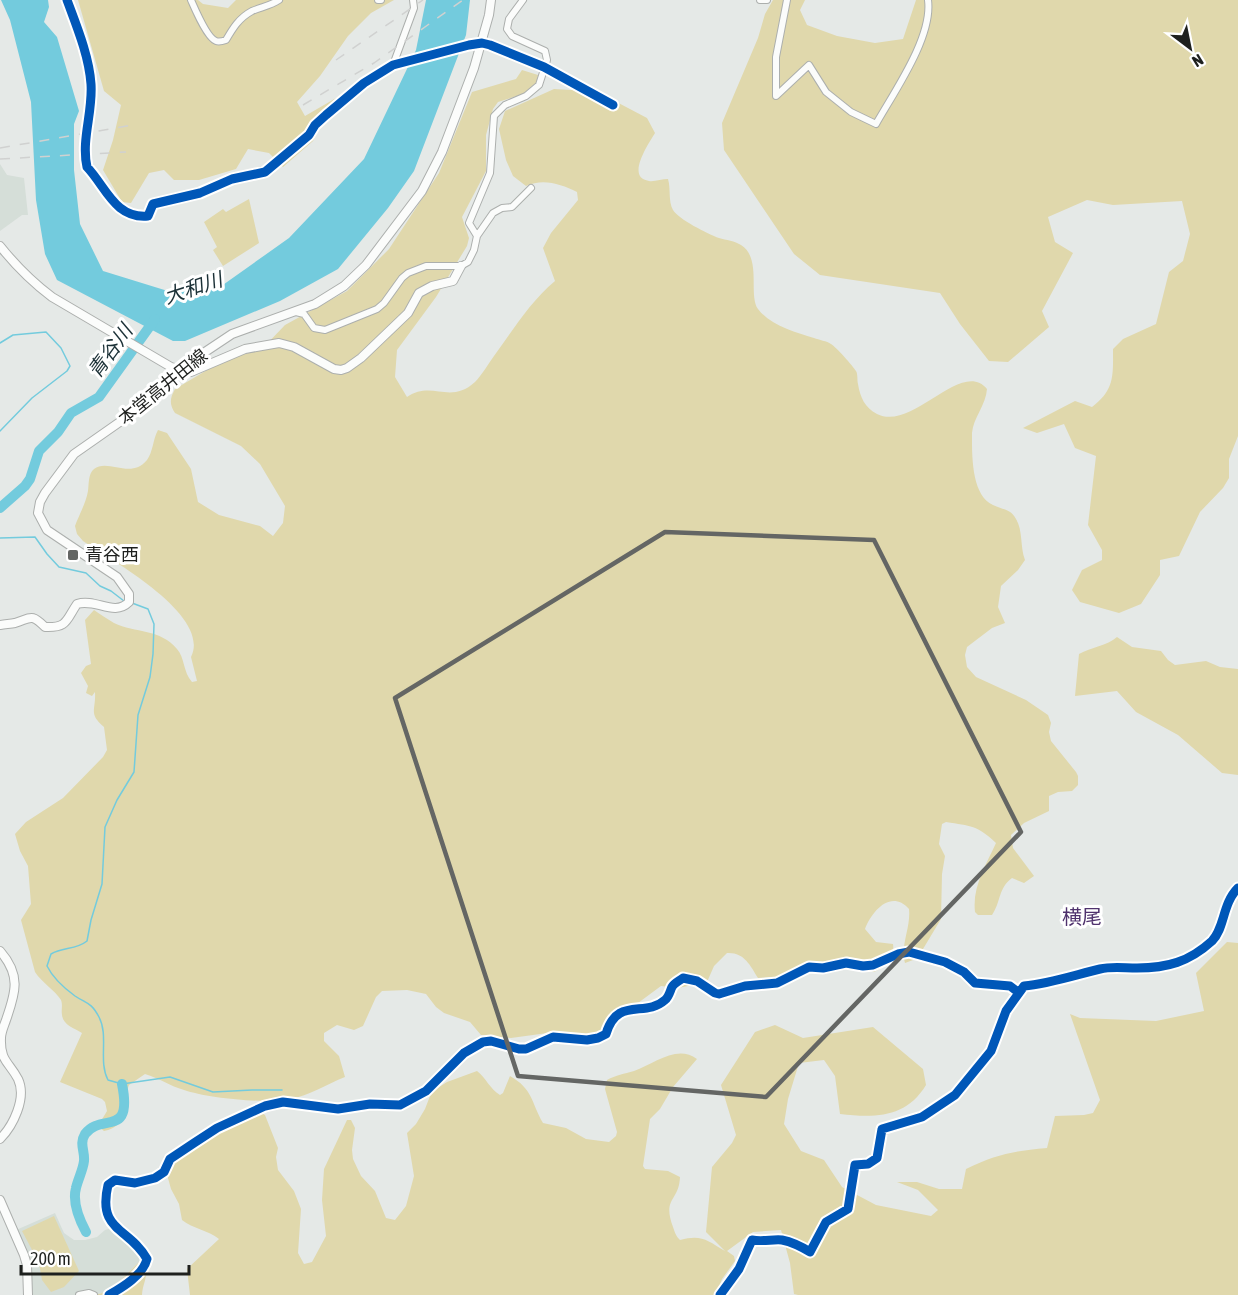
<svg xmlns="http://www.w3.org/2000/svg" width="1238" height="1295" font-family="'Asap Condensed','Noto Sans JP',sans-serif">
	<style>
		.built { fill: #d5ded8 }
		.green { fill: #e0d8ac }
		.water { fill: #73cbdd }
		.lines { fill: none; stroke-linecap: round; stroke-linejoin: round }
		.stream { stroke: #73cbdd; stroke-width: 1.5 }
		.river { stroke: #73cbdd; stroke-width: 10 }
		.minor-casing { stroke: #acafad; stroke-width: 8 }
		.tertiary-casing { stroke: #acafad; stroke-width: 10 }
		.secondary-casing { stroke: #acafad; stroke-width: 10 }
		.minor { stroke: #fbfcfb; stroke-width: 6 }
		.tertiary { stroke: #fbfcfb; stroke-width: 8 }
		.secondary { stroke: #fbfcfb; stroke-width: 8 }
		.rail { stroke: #d0d1d0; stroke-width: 1.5; stroke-dasharray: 10 10; stroke-linecap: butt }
		.cycleway-casing { stroke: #fff; stroke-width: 13 }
		.cycleway { stroke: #0057b8; stroke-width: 9 }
		.marked { fill: none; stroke: #646664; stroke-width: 4.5; stroke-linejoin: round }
		.poi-dot { fill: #646664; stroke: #fff; stroke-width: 2 }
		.labels { text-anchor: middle; stroke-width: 6; stroke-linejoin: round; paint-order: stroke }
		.street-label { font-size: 18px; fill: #1e201e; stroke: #fff }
		.poi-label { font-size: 18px; fill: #1e201e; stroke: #fff; text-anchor: start }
		.water-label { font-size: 20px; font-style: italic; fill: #1b3036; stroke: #fff }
		.neighbourhood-label { font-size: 20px; fill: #4f326d; stroke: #fff }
	</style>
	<rect width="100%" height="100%" fill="#e5e9e7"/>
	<!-- built -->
	<path class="built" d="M0 164 7 175 24 178 28 215H22L0 231Z
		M55 1213 64 1233 74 1240H85L97 1237 105 1230 112 1228 134 1245 140 1261 112 1289 99 1294 80 1291 76 1295H32L31 1263 16 1230Z"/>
	<!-- green -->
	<path class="green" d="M78 0H198L203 4 228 8 236 0H394L371 13 348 36 320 76 297 102 305 116 336 98 313 141 283 167 269 153 248 149 236 169 199 180H174L164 170 149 173 131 203 122 202 103 170 113 140 121 105 104 91Z
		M773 0H805L800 10 807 25 837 36 875 43 903 39 916 0H1238V436L1229 459V478L1223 488 1200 512 1179 556 1160 560V575L1141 604 1119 613 1080 602 1072 590 1082 570 1102 560V550L1088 525 1096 456 1075 448 1064 424 1037 433 1023 428 1075 401 1092 407C1115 390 1113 375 1113 349L1123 339 1156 324 1169 272 1183 261 1190 234 1182 201 1113 205 1087 200 1048 217 1055 242 1073 253 1042 311 1049 327 1008 362 989 361 960 324 940 293 820 275 794 254 724 150 722 123 758 38 765 14Z
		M522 70 538 75 537 82 523 94 498 102 493 109 486 135V171L462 217 469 238 467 246 436 297 397 350 395 377 407 397C432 380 450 405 475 382 482 375 488 364 494 356 513 330 530 302 555 281L543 248 551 233 578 200 577 192C561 184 543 178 526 186L513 176 506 160 499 129 505 111 554 89 571 90 590 88 647 118 655 133C649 143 625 178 649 181 654 182 662 179 668 179 671 189 668 201 673 210 678 219 708 234 719 238 726 240 735 241 741 245 762 258 748 295 758 309 771 326 795 332 814 338 819 340 827 341 831 344 836 347 853 366 856 371 858 374 857 380 858 384 860 397 865 408 877 414 913 432 961 358 987 389 986 405 973 418 972 433 972 454 971 495 993 505 1003 510 1011 509 1016 519 1023 530 1020 547 1025 560L1018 570 1001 586 998 607 1005 623 992 628 967 647 965 655 967 667 976 677 1026 700 1048 715 1051 723 1049 732 1051 741 1076 772 1078 776V785L1072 791 1058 792 1049 796V811L1024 823 1011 835 1013 848 1034 876 1024 883 1012 878C998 888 1001 902 992 915H978L975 912C972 887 986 865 996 843 977 825 971 826 946 822L942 824 939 844 945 856 942 874 941 919 920 954 913 960 905 963C900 945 911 928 909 909 891 889 872 911 865 929L876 942 893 944C895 957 886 967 874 972L849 963 786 976 758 978C750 965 744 952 727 953L714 966 707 982 678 988 661 986 638 1003 629 1005 616 1017 612 1025 598 1036H589L555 1032 511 1038 481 1035 470 1022 444 1013 436 1007 426 994 407 990 382 991 376 997 363 1026 354 1030 337 1025 324 1033V1041L339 1056 345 1077C327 1084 309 1096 290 1099 265 1104 207 1098 184 1090 170 1086 159 1078 145 1074L129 1085C122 1103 129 1127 104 1131L98 1126 107 1111 105 1102 102 1099 60 1082 82 1033C74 1028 63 1025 62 1015 61 1009 63 1006 61 1000 55 990 42 983 35 972L21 920 31 904 28 866 20 851 15 834 26 822 63 798 103 757 107 750 104 727C88 713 96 711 95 692L92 696 86 693 88 686 81 673 86 666 91 664 85 620 94 610C100 614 107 619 114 623 135 633 161 629 177 649 185 658 183 672 192 682L197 681 191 657C212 615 111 560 83 541L77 534 75 526C79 515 86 503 88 491 89 484 88 474 94 469 108 458 131 480 147 460 153 452 153 439 158 430L167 433 191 469 198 502 219 515 260 526 273 536 283 523 285 506 260 464 241 446 175 413C169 404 170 398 175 389L224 360 262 349 285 325 347 291 389 249 439 173 472 92 516 79Z
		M249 199 259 243 223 266 213 250 217 247 204 222 223 209 226 212Z
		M1117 637 1132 647 1161 651 1168 660 1175 665 1206 661 1220 667 1238 669V775L1222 773 1178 735 1136 712 1117 691 1075 696 1079 654C1091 647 1107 646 1117 637Z
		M1227 942 1238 943V1295H798L794 1294 790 1263 781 1230 753 1232 727 1251 734 1256 735 1261 722 1279 716 1295H190L187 1269 219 1239C208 1230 193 1229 182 1220L179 1204 171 1189 163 1160 164 1156 176 1149 184 1148 210 1131 258 1111 265 1115 278 1148 276 1157 278 1170 294 1191 301 1209 298 1253 304 1264 312 1262 326 1236 322 1200 324 1169 347 1120H351L355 1128 352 1150 353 1159 361 1176 375 1191 386 1218 395 1220 406 1206 414 1176 407 1133 416 1124 425 1109 430 1096 436 1089 447 1082 477 1071C486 1078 490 1089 500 1095L503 1093 510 1076C533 1089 531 1102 543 1123L566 1128 586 1139 609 1142 616 1136 617 1132 605 1089 607 1080C616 1075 624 1074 634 1071 654 1064 677 1044 697 1059L673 1087 660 1109 650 1119 643 1166 645 1169 668 1171 680 1177C679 1202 662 1197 673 1227 675 1233 676 1236 680 1240 701 1234 707 1240 725 1251L706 1232 712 1167 732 1143 736 1135 721 1085 755 1032 775 1025 803 1038 873 1027 923 1069 926 1085C906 1118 875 1118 840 1114L835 1076 824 1060 799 1063 788 1099 784 1124 801 1151 824 1160 842 1187 876 1205 931 1216 938 1210 918 1190 897 1182H917L939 1189H962L966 1169C997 1154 1014 1151 1047 1148L1055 1116 1084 1115 1093 1113 1100 1100 1070 1014 1080 1018 1156 1021 1204 1011 1196 973Z
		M54 1216 79 1271 64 1287 51 1292 42 1280 39 1263 22 1231Z
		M140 1261C151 1277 143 1279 142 1295H76L80 1291 99 1294 112 1289Z"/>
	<!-- water -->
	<path class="water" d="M1 0H48L49 7 44 22 57 37 79 111 74 124V170L80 224 103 271 171 292 220 287 289 238 364 159 416 50 426 0H470L466 35 414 171 388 208 338 269 280 301 185 341H173L57 280 45 254 36 200 31 102 10 20Z"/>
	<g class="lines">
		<!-- stream -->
		<path class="stream" d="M0 343 13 335 46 332 61 348 70 366 67 371 32 398 0 431
			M0 538 35 537 47 554 59 567 86 573 100 586 111 591 124 601
			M132 603 148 609 154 624 153 654 150 677 138 715 134 772 117 800 105 827 102 884 91 920 87 941C76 950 63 947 51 954L47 966C53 978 64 988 75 996 87 1004 91 1002 99 1017 109 1036 98 1061 108 1080L122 1084 170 1077 213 1092 252 1090H282"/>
		<!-- river -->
		<path class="river" d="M0 508 25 486 30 479 39 451 58 432 71 413 99 397 155 319
			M86 1232C79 1219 72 1203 76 1188 78 1179 83 1170 84 1161 85 1151 79 1144 85 1134 101 1112 133 1139 122 1084"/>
		<defs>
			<path id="minor" d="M67 0C77 27 89 56 91 84 93 112 81 140 87 167 106 187 115 219 148 216L153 204 200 193 232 179 265 172 309 135 315 125 326 115 364 83 393 65 469 45 482 43 490 45 544 67 613 105
				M191 0C195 9 207 38 216 41 219 42 223 41 226 40 233 28 239 18 252 11 261 7 270 6 279 0
				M378 0H381
				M760 0H767
				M787 0 776 57V96L809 65 826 92 851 112 876 124C894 92 933 37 928 0
				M393 65 414 8 413 0
				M477 236 493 213 502 208 512 207 531 188
				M296 312 304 314 314 328 325 330 377 309 384 303 402 278 408 273 426 266H461L468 262 474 250 477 236 469 223 490 173 494 116 505 105 526 96 539 85 547 60 545 51 512 36 507 29 509 19 523 0
				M79 1295 89 1293 94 1295
				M109 1295C123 1287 143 1275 147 1259 129 1227 97 1232 108 1185L115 1180 135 1183 155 1178 164 1172 170 1159 194 1143 217 1128 265 1106 283 1102 338 1109 370 1104 400 1105 426 1091 464 1053 483 1042 491 1041 519 1049H526L553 1037 587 1040 598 1038 606 1034C617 996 645 1018 665 1000 669 997 670 991 672 987 674 983 679 981 683 978L697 981 715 993 719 994 745 986 777 983 809 967 823 968 846 963 863 966 873 965 898 954 909 952 945 962 964 972 975 983 1010 986 1018 992
				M720 1295 739 1269 752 1240C763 1242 773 1239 782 1240 792 1242 802 1247 810 1252L826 1222 848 1209 855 1165 868 1164 877 1158 882 1129 922 1117 955 1095 991 1051 1006 1011 1024 986C1048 984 1075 975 1100 969 1112 966 1124 968 1137 968 1167 968 1189 962 1212 941 1225 928 1222 904 1238 888"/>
			<path id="tertiary" d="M0 246C16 266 32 282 52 297L171 367 191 372 245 349 279 343 294 347 334 369 341 370 347 368 361 358 408 313 419 293 432 286 453 281 461 266"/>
			<path id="secondary" d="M0 625C5 624 10 624 15 623 31 618 31 613 45 627 68 628 66 620 77 604 96 598 114 617 129 602V594L117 577 47 530 38 513 40 502 45 493 74 454 134 412 153 397 178 370 232 334 315 304 344 286 366 265 422 191 442 152 474 68 489 15 491 0
				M0 951C21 975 16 992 6 1020 4 1026 1 1032 1 1038 0 1061 9 1062 18 1079 27 1098 13 1126 0 1139
				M0 1200 24 1255 27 1265 28 1295"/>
		</defs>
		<!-- minor casing -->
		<use href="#minor" class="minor-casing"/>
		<!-- tertiary casing -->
		<use href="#tertiary" class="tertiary-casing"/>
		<!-- secondary casing -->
		<use href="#secondary" class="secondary-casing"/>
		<!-- minor -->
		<use href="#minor" class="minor"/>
		<!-- tertiary -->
		<use href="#tertiary" class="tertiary"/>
		<!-- secondary -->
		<use href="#secondary" class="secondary"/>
		<!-- rail -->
		<path class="rail" d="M336 60 423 0
			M303 105 374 63 463 0
			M0 148 133 125
			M0 159 126 152"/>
		<defs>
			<path id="cycleway" d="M67 0C77 27 89 56 91 84 93 112 81 140 87 167 106 187 115 219 148 216L153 204 200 193 232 179 265 172 309 135 315 125 326 115 364 83 393 65 469 45 482 43 490 45 544 67 613 105
				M109 1295C123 1287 143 1275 147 1259 129 1227 97 1232 108 1185L115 1180 135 1183 155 1178 164 1172 170 1159 194 1143 217 1128 265 1106 283 1102 338 1109 370 1104 400 1105 426 1091 464 1053 483 1042 491 1041 519 1049H526L553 1037 587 1040 598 1038 606 1034C617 996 645 1018 665 1000 669 997 670 991 672 987 674 983 679 981 683 978L697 981 715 993 719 994 745 986 777 983 809 967 823 968 846 963 863 966 873 965 898 954 909 952 945 962 964 972 975 983 1010 986 1018 992
				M720 1295 739 1269 752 1240C763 1242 773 1239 782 1240 792 1242 802 1247 810 1252L826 1222 848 1209 855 1165 868 1164 877 1158 882 1129 922 1117 955 1095 991 1051 1006 1011 1024 986C1048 984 1075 975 1100 969 1112 966 1124 968 1137 968 1167 968 1189 962 1212 941 1225 928 1222 904 1238 888"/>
		</defs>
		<!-- cycleway casing -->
		<use href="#cycleway" class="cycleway-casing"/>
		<!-- cycleway -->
		<use href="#cycleway" class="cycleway"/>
	</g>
	<!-- marked area -->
	<path class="marked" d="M665 532 874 540 1021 832 766 1097 518 1076 395 698Z"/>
	<!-- markers -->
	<rect class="poi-dot" x="67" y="549" width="12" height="12" rx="3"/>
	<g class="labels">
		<!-- street labels -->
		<g class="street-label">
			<text transform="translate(163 387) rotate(-39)" y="6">本堂高井田線</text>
		</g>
		<!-- poi labels -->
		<g class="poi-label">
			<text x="85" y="561">青谷西</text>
		</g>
		<!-- water labels -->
		<g class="water-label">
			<text transform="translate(193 288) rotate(-18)" y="7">大和川</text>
			<text transform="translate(110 351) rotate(-54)" y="7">青谷川</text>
		</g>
		<!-- neighbourhood labels -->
		<g class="neighbourhood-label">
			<text x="1082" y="924">横尾</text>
		</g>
	</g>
	<!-- north arrow -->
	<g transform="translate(1190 48) rotate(148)" stroke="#ffffff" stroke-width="4.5" paint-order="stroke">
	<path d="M0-4.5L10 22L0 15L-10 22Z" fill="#1e201e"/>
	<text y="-9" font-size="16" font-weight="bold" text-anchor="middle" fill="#1e201e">N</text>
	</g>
	<!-- scale -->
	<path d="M21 1265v9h168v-9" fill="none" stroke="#1e201e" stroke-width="3"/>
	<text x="30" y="1265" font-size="18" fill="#1e201e" stroke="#ffffff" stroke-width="4.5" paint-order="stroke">200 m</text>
</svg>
